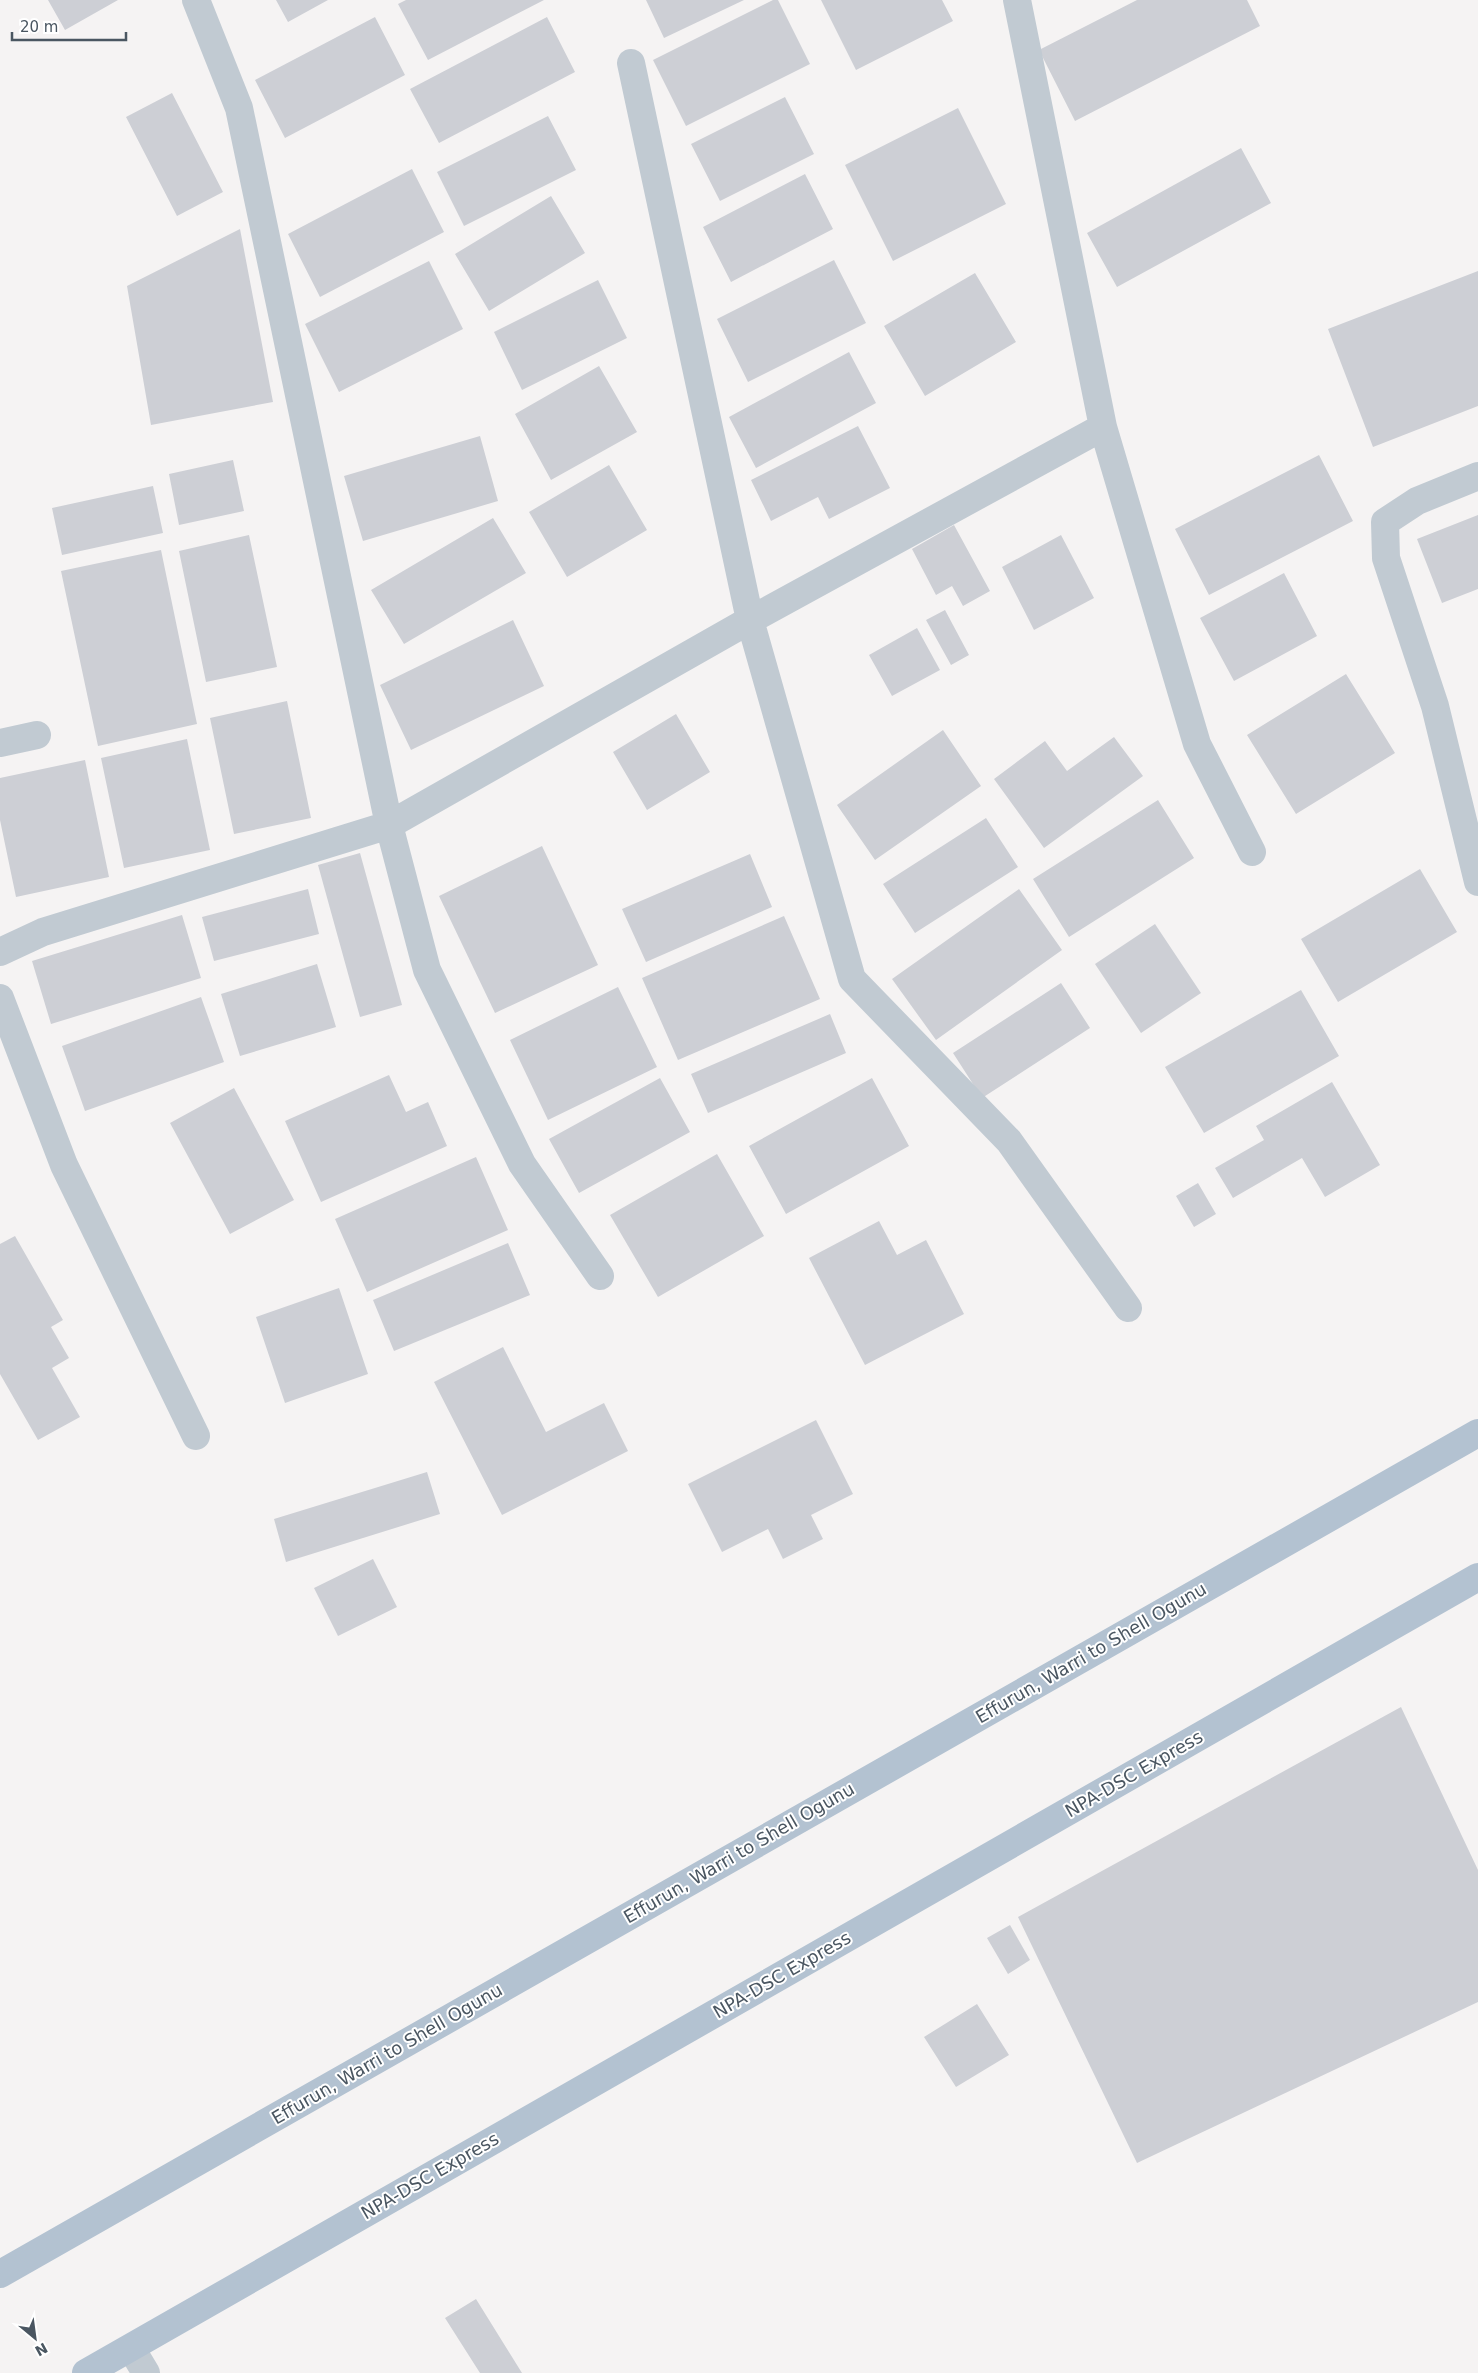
<svg xmlns="http://www.w3.org/2000/svg" width="1478" height="2373" font-family="'DejaVu Sans',sans-serif">
	<style>
		.building { fill: #cdcfd5 }
		.lines { fill: none; stroke-linecap: round; stroke-linejoin: round }
		.minor { stroke: #c1cad2; stroke-width: 28 }
		.primary { stroke: #b3c2d1; stroke-width: 28 }
		.labels { text-anchor: middle; stroke-width: 4; stroke-linejoin: round; paint-order: stroke }
		.street-label { font-size: 18px; fill: #4a5661; stroke: #fff }
	</style>
	<rect width="100%" height="100%" fill="#f5f3f3"/>
	<!-- building -->
	<path class="building" d="M48 0H118L65 30Z
		M276 0H328L288 22Z
		M406 0H544L428 60 398 4Z
		M646 0H744L664 38Z
		M773 0H778L810 64 686 126 653 60Z
		M821 0H942L953 21 856 70Z
		M1137 0H1247L1260 26 1075 121 1039 50Z
		M375 17 405 75 285 138 255 80Z
		M547 17 575 72 439 143 410 89Z
		M172 93 223 192 177 216 126 117Z
		M785 97 814 154 720 201 691 144Z
		M958 108 1006 204 893 261 845 165Z
		M548 116 576 170 464 226 437 172Z
		M1241 148 1271 203 1117 287 1087 233Z
		M412 169 444 232 320 297 288 234Z
		M805 174 833 229 731 282 703 227Z
		M551 196 585 253 489 311 455 254Z
		M240 229 273 402 151 425 127 286Z
		M834 260 866 323 748 382 717 319Z
		M429 261 463 329 339 392 305 324Z
		M1478 271V406L1373 447 1328 329Z
		M975 273 1016 342 925 396 884 326Z
		M598 280 627 338 522 390 494 332Z
		M849 352 876 403 756 468 729 417Z
		M599 366 637 432 551 480 515 414Z
		M858 426 890 488 829 519 818 497 771 521 751 480Z
		M480 436 498 501 363 541 344 476Z
		M1319 455 1353 521 1209 595 1175 529Z
		M233 460 244 511 179 525 169 474Z
		M609 465 647 530 567 577 529 512Z
		M153 486 163 533 62 555 52 508Z
		M1478 515V589L1442 603 1417 539Z
		M493 518 526 573 404 644 371 590Z
		M954 525 990 591 963 606 952 586 936 595 912 549Z
		M249 535 277 667 206 682 179 551Z
		M1061 535 1094 598 1034 630 1002 567Z
		M161 550 197 724 98 746 61 571Z
		M1284 573 1317 636 1234 681 1200 618Z
		M945 610 969 655 951 665 926 620Z
		M513 620 544 686 411 750 380 685Z
		M917 628 940 670 892 696 869 655Z
		M1346 674 1395 753 1296 814 1247 735Z
		M287 701 311 818 234 834 210 718Z
		M676 714 710 772 647 810 613 752Z
		M943 730 981 786 875 860 837 805Z
		M1114 737 1143 776 1044 848 994 779 1045 741 1067 771Z
		M187 739 210 850 124 868 101 758Z
		M85 760 109 877 16 897 0 820V778Z
		M1158 800 1194 858 1069 937 1033 879Z
		M986 818 1018 867 915 933 883 884Z
		M542 846 598 965 495 1013 439 896Z
		M360 853 402 1005 360 1017 318 865Z
		M750 854 772 907 646 962 622 909Z
		M1420 869 1457 932 1338 1002 1301 939Z
		M308 889 319 934 214 961 202 917Z
		M1019 889 1062 950 936 1040 892 979Z
		M182 915 201 978 51 1024 32 961Z
		M784 916 820 999 678 1060 642 978Z
		M1155 924 1201 993 1141 1033 1095 964Z
		M317 964 336 1027 240 1056 221 994Z
		M1061 983 1090 1028 982 1098 953 1053Z
		M618 987 657 1067 548 1120 510 1040Z
		M1301 990 1339 1056 1204 1133 1165 1067Z
		M201 997 224 1062 85 1111 62 1046Z
		M830 1014 846 1053 708 1113 691 1074Z
		M389 1075 406 1112 428 1102 447 1146 321 1202 285 1121Z
		M660 1078 690 1132 579 1193 549 1139Z
		M872 1078 909 1146 786 1214 749 1146Z
		M1332 1082 1380 1165 1325 1197 1302 1158 1233 1198 1215 1168 1264 1140 1256 1126Z
		M234 1088 294 1200 230 1234 170 1123Z
		M717 1154 764 1236 658 1297 610 1215Z
		M476 1157 508 1230 367 1292 335 1219Z
		M1198 1183 1216 1214 1194 1227 1176 1196Z
		M879 1221 897 1255 926 1240 964 1314 865 1365 809 1258Z
		M15 1236 63 1320 51 1327 69 1358 52 1368 80 1417 38 1440 0 1374V1244Z
		M508 1243 530 1295 394 1351 373 1300Z
		M339 1288 368 1374 285 1403 256 1317Z
		M503 1347 546 1432 604 1403 628 1451 502 1515 434 1382Z
		M816 1420 853 1494 811 1515 823 1539 783 1559 768 1529 722 1552 688 1484Z
		M427 1472 440 1514 286 1562 274 1519Z
		M373 1559 397 1607 338 1636 314 1588Z
		M1401 1707 1478 1870V2002L1137 2163 1018 1917Z
		M1010 1925 1030 1960 1008 1974 987 1938Z
		M977 2004 1009 2055 956 2087 924 2037Z
		M476 2299 522 2373H480L445 2318Z"/>
	<g class="lines">
		<!-- minor -->
		<path class="minor" d="M196 0 239 108 389 825 427 970 522 1164 600 1276
			M1017 0 1103 427 1197 744 1252 852
			M631 63 750 620 852 979 1009 1141 1128 1308
			M1478 476 1417 501 1385 522 1386 558 1435 706 1478 882
			M0 743 37 735
			M0 952 43 932 389 825 750 620 1103 427
			M0 998 64 1165 196 1436
			M131 2348 146 2373"/>
		<!-- primary -->
		<path class="primary" d="M0 2274 1478 1433
			M86 2373 1478 1577"/>
	</g>
	<g class="labels">
		<!-- street labels -->
		<g class="street-label">
			<text transform="translate(1091 1653) rotate(-30)" y="6">Effurun, Warri to Shell Ogunu</text>
			<text transform="translate(1134 1774) rotate(-30)" y="6">NPA-DSC Express</text>
			<text transform="translate(739 1853) rotate(-30)" y="6">Effurun, Warri to Shell Ogunu</text>
			<text transform="translate(782 1975) rotate(-30)" y="6">NPA-DSC Express</text>
			<text transform="translate(387 2054) rotate(-30)" y="6">Effurun, Warri to Shell Ogunu</text>
			<text transform="translate(430 2176) rotate(-30)" y="6">NPA-DSC Express</text>
		</g>
	</g>
	<!-- north arrow -->
	<g transform="translate(35 2338) rotate(151)" stroke="#ffffff" stroke-width="4" paint-order="stroke">
	<path d="M0-4L9 19L0 12L-9 19Z" fill="#4a5661"/>
	<text y="-8" font-size="14" font-weight="bold" text-anchor="middle" fill="#4a5661">N</text>
	</g>
	<!-- scale -->
	<path d="M12 32v8h114v-8" fill="none" stroke="#4a5661" stroke-width="2.5"/>
	<text x="20" y="32" font-size="15" fill="#4a5661" stroke="#ffffff" stroke-width="4" paint-order="stroke">20 m</text>
</svg>
